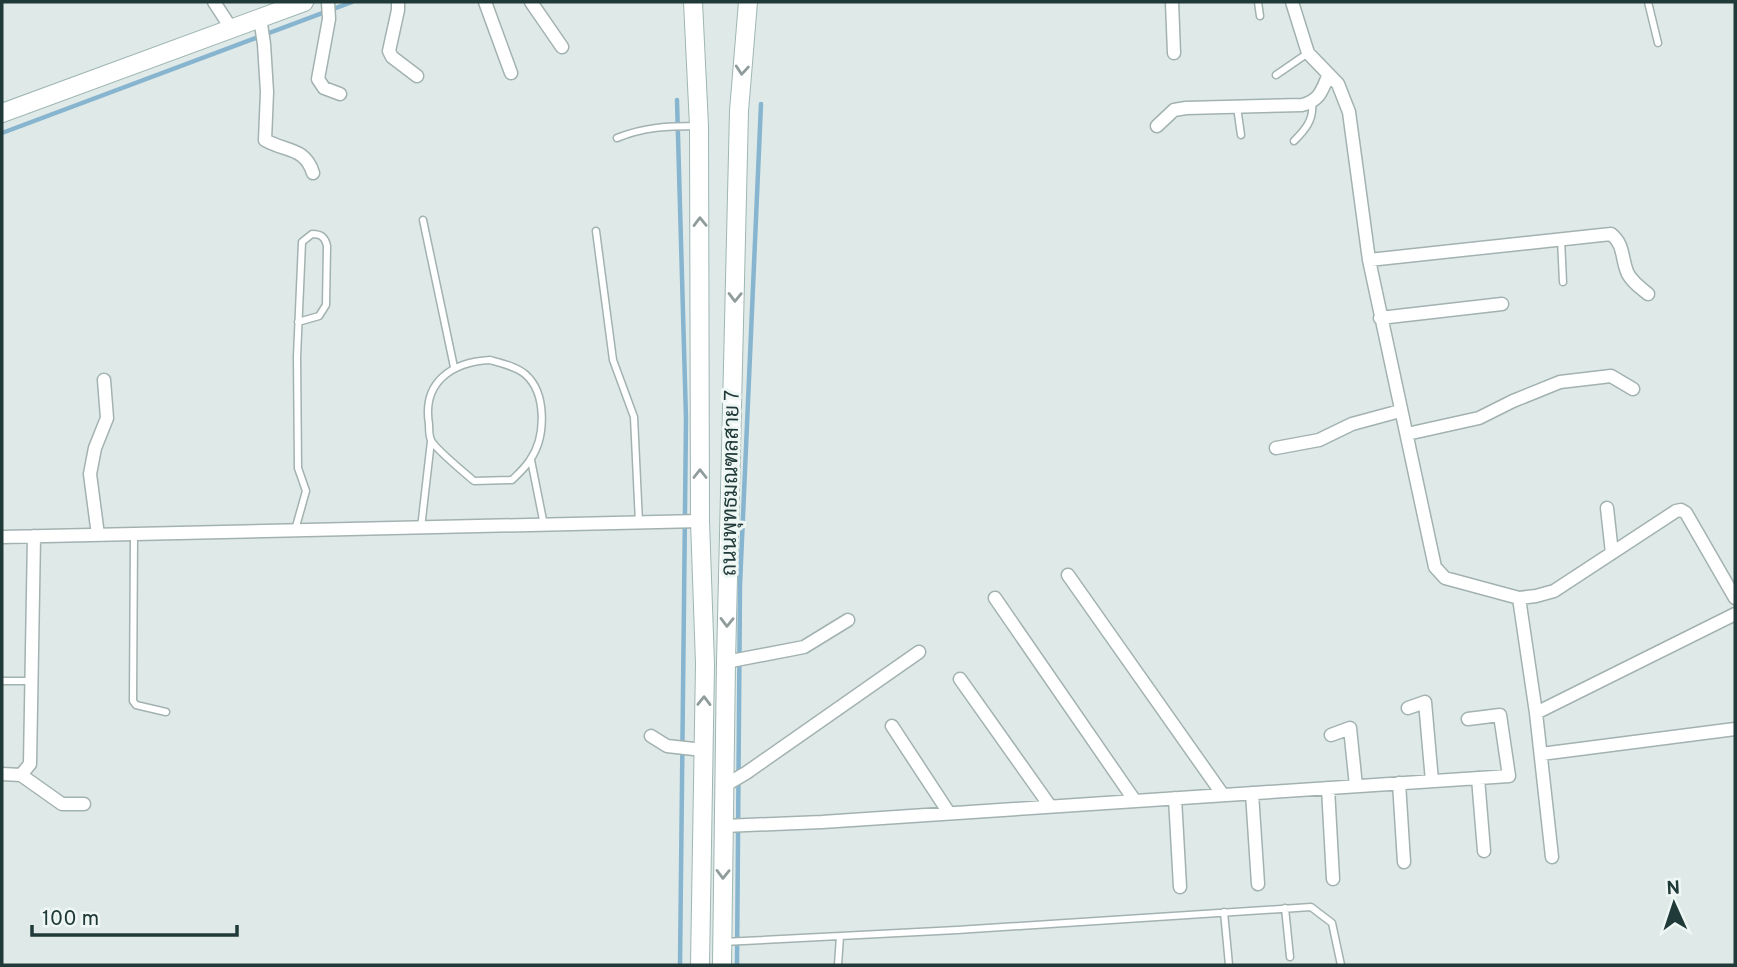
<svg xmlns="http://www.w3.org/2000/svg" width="1737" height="967" font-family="Overpass,Sarabun,sans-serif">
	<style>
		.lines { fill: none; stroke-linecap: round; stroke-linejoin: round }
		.stream { stroke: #87b4cf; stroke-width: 4.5 }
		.lane-casing { stroke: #a2b2b0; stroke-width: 9 }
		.street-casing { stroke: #a2b2b0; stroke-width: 15 }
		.secondary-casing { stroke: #9eb6b2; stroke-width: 20 }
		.lane { stroke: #fff; stroke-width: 6 }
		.street { stroke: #fff; stroke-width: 12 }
		.secondary { stroke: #fff; stroke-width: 18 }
		.oneway { stroke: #909c9c }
		.labels { text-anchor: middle; stroke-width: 6; stroke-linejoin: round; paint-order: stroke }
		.street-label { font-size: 21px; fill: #203a39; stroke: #eff7f5 }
	</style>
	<rect width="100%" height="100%" fill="#dfeae8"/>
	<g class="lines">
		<!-- stream -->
		<path class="stream" d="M677 100 686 419 680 965
			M2 133 352 2
			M737 965 740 585 761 104"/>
		<defs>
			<path id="lane" d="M1258 2 1260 16
				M1648 2 1658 43
				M1276 75 1308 53
				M1237 107 1241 135
				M617 138C644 127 668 126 697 126
				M1294 141C1305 130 1314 120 1312 103
				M423 220 454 367
				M596 231 613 360 634 417 639 523
				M1561 239 1563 282
				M490 360C501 363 515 366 525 374 547 393 546 437 530 460 525 468 518 474 512 480L474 481C465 473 435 449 431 440 429 436 429 428 429 424 422 382 452 362 490 360Z
				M531 460 544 525
				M421 528 431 441
				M295 530 306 491 298 468 297 357 302 242 312 234C321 234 325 237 327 246L326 305 319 316 298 322
				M134 534 133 701 136 705 166 712
				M2 681H31
				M1285 908 1290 957
				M1224 912 1229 965
				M723 942 957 930 1311 907 1332 923 1341 965
				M838 965 840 936"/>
			<path id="street" d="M214 2 231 28
				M328 2 329 19 318 79 324 88 340 94
				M398 2V10L389 51 392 57 417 76
				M485 2 511 73
				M531 2 562 47
				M1172 2 1174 53
				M1292 2 1308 53 1338 84 1349 112 1369 260 1435 567 1445 578 1519 598 1536 596 1554 591 1676 511 1681 510 1686 513 1735 598
				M260 18 264 44 267 92 265 140C286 152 305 147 313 173
				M1157 126 1174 110 1186 108 1302 105C1319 101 1322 91 1328 76
				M1369 260 1611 234C1625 245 1621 259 1628 274 1633 283 1641 288 1648 294
				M1380 318 1502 304
				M1407 434 1479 418 1513 401 1560 382 1611 376 1633 389
				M1276 448 1319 440 1352 424 1400 411
				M1607 508 1612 553
				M98 535 90 474 95 448 107 418 104 380
				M2 537 700 521
				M1068 575 1223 795
				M995 598 1135 801
				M1519 598 1536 713 1552 857
				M726 662 804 647 848 620
				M960 679 1050 806
				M1408 708 1425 702 1432 781
				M1536 713 1735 614
				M892 726 949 813
				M1331 735 1350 728 1356 786
				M651 736 667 746 703 750
				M1541 754 1735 729
				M2 774 21 775 30 764 34 536
				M21 775 62 804H84
				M1478 778 1484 851
				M1399 783 1404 862
				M724 786 746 773 919 652
				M1328 788 1333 879
				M1252 793 1258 884
				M1175 798 1180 887
				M724 826 822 822 1509 776 1500 715 1468 719"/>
			<path id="secondary" d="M693 2 699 126 700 521 705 664 700 965
				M2 113 304 2
				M722 965 726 662 739 111 748 2"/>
		</defs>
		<!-- lane casing -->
		<use href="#lane" class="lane-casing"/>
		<!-- street casing -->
		<use href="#street" class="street-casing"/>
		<!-- secondary casing -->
		<use href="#secondary" class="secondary-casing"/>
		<!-- lane -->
		<use href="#lane" class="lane"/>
		<!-- street -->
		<use href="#street" class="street"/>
		<!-- secondary -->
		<use href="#secondary" class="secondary"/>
	</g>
	<!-- one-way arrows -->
	<defs><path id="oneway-chevron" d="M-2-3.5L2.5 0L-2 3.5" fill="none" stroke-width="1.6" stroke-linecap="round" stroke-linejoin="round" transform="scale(1.75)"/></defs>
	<g class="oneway">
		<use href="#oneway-chevron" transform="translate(742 70) rotate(95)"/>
		<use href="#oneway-chevron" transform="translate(700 222) rotate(-91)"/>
		<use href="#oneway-chevron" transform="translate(735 297) rotate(91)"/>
		<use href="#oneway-chevron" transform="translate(700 474) rotate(-90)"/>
		<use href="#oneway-chevron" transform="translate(727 622) rotate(91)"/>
		<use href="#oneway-chevron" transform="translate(704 701) rotate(-89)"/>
		<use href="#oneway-chevron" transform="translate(723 874) rotate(91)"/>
	</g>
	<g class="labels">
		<!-- street labels -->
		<g class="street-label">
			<text transform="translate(730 483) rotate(-89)" y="7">ถนนพุทธมณฑลสาย 7</text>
		</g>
	</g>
	<!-- border -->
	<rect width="1737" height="967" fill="none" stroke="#203a39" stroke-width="7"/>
	<!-- north arrow -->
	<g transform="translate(1674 904) rotate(357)" stroke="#eff7f5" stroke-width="5" paint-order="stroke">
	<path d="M0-5L12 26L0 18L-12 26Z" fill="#203a39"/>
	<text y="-10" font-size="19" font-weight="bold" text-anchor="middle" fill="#203a39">N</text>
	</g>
	<!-- scale -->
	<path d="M32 925v10h205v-10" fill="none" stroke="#203a39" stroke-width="3.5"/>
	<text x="42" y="925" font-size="21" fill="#203a39" stroke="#eff7f5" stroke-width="5" paint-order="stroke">100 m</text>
</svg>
